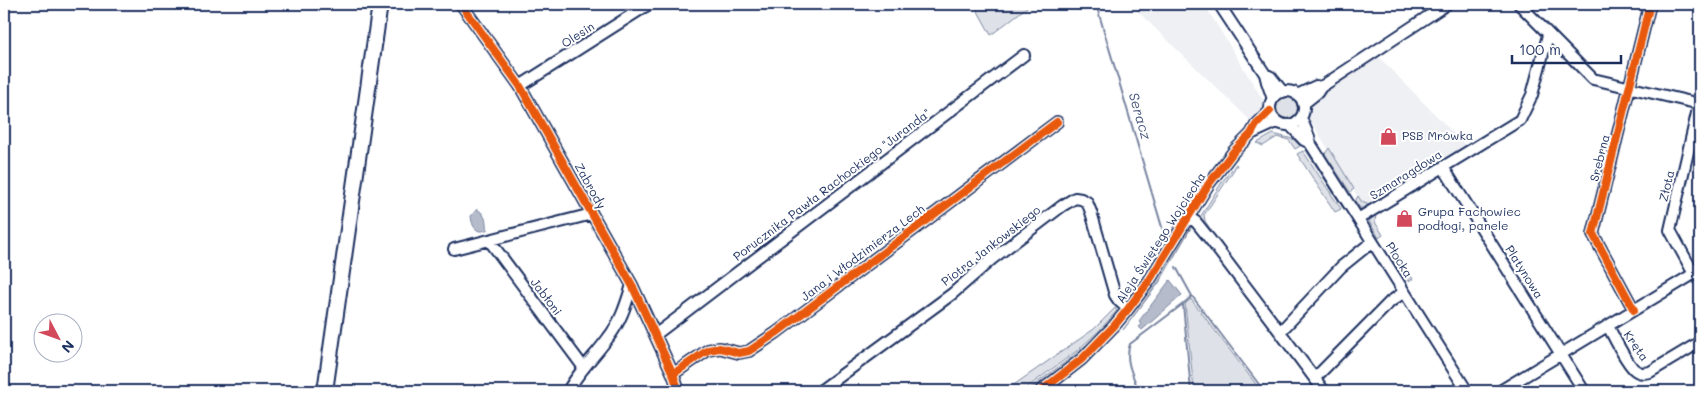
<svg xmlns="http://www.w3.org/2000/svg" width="1704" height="395" font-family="Mali,sans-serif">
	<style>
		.built { fill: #eff0f4 }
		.green { fill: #dee1e7; stroke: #7c88a2 }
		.water { fill: #b5bbca; stroke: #77839f }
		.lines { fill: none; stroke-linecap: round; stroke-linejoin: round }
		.stream { stroke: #77839f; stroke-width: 2 }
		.minor-casing { stroke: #1b2f5e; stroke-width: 14 }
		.major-casing { stroke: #1b2f5e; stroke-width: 18 }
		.minor { stroke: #fff; stroke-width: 10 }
		.major { stroke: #fff; stroke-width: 14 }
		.cycleway-casing { stroke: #fff; stroke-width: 11 }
		.cycleway { stroke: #e8590c; stroke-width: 8 }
		.labels { text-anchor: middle; stroke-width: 4; stroke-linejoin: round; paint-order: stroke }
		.street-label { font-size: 12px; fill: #1b2f5e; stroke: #fff }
		.poi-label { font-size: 12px; fill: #1b2f5e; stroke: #fff; text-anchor: start }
		.water-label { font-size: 14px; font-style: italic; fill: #49597e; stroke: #fff }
	</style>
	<rect width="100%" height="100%" fill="#fff"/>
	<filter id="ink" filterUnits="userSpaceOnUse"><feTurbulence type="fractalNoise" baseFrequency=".02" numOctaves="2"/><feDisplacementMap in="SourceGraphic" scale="10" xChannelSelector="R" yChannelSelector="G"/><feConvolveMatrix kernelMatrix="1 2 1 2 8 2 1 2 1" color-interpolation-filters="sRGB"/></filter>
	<g filter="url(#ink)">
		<!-- built -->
		<path class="built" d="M1130 4H1204L1268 108 1254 124Z
			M1377 55 1466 146 1369 206 1362 204 1301 105Z"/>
		<!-- green -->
		<path class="green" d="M974 4H1031L991 35Z
			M1276 108a11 11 0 1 1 22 0a11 11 0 1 1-22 0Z
			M1273 134 1293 139 1300 146 1295 149 1289 140 1277 137 1263 146 1257 143Z
			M1329 148 1354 189 1350 192 1325 154Z
			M1305 149H1307L1344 208H1343Z
			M1303 151 1341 209 1335 212 1297 154Z
			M1236 164 1237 165 1204 215 1205 221 1211 230 1207 229 1199 219 1222 182Z
			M1423 165 1427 170 1366 208H1360L1355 201 1358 196 1362 202 1369 205 1420 173V170Z
			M1379 214 1376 215 1375 222 1383 235 1379 238 1369 221 1371 218Z
			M1192 226 1159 283 1123 330 1157 284Z
			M1189 227 1152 287 1120 328 1121 325Z
			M1398 256 1413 279 1408 281 1393 261Z
			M1191 299 1261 391H1194L1185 304Z
			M1115 308 1117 311 1100 330 1078 350 1022 391H1005L1094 329Z
			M1119 312 1118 316 1088 347 1029 391H1026C1060 365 1092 345 1119 312Z
			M1116 333 1083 366 1051 391H1048Z"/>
		<!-- water -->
		<path class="water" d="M477 209C483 212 487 220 486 226L488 229C477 235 472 227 471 216Z
			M1170 280 1182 295 1142 330 1139 327 1141 325 1139 321Z"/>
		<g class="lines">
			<!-- stream -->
			<path class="stream" d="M1096 4 1164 234
				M1176 267 1192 296 1264 391
				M1139 391C1133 376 1124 360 1130 344L1183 304
				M1191 391 1183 304 1192 296"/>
			<defs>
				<path id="minor" d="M461 4 520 86 592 214 632 285 673 374 679 391
					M1219 4 1265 74 1271 77 1283 92
					M1519 4 1593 79 1700 104
					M1265 74 1267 82 1273 99
					M520 86 649 4
					M1270 108a17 17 0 1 1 34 0a17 17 0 1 1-34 0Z
					M1297 95 1316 86 1321 87
					M1303 104 1317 93 1321 87 1447 4
					M1301 118 1309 137 1310 143 1467 391
					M1290 125 1304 140 1310 143
					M1251 134 1277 122
					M1443 167 1584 391
					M1188 217 1196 222 1212 242 1280 332 1341 267 1372 242
					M1358 219 1520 120 1532 95 1548 35
					M489 240 584 368
					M454 249 592 214
					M1694 274 1670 230 1700 100
					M1634 310 1593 234 1650 4
					M1608 326C1614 337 1626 363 1635 370 1640 374 1645 373 1650 372L1700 342
					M1280 332 1324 391
					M655 335 1024 55
					M673 374 708 350 720 348 739 353 749 351 776 333 1057 122
					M1315 378 1390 302 1404 292
					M568 391C578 372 595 356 608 338 621 322 626 304 632 285
					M820 391 952 294 992 259 1062 206 1075 198 1081 199 1087 202 1091 212 1115 295 1119 301 1128 309
					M1041 391 1082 359 1114 326 1128 309 1149 281 1208 185 1234 151 1251 134 1256 125 1270 111
					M1500 391 1700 270"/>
				<path id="major" d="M325 391 380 4"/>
			</defs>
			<!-- minor casing -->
			<use href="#minor" class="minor-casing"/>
			<!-- major casing -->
			<use href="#major" class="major-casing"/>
			<!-- minor -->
			<use href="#minor" class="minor"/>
			<!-- major -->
			<use href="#major" class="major"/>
			<defs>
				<path id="cycleway" d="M461 4 520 86 592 214 632 285 673 374 679 391
					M1634 310 1593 234 1650 4
					M673 374 708 350 720 348 739 353 749 351 776 333 1057 122
					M1041 391 1082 359 1114 326 1128 309 1149 281 1208 185 1234 151 1251 134 1256 125 1270 111"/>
			</defs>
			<!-- cycleway casing -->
			<use href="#cycleway" class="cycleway-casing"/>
			<!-- cycleway -->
			<use href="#cycleway" class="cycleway"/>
		</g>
	</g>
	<!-- icons -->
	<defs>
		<symbol id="shop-bare" viewBox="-9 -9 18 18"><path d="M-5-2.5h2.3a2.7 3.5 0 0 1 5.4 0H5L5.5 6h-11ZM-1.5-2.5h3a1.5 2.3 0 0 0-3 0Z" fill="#d1495b" stroke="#fff" stroke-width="2.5" paint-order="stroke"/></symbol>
	</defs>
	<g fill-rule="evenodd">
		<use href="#shop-bare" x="1376" y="124" width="25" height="25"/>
		<use href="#shop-bare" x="1392" y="206" width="25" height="25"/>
	</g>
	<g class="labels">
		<!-- street labels -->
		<g class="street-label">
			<text transform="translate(578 35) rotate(-33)" y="4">Olesin</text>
			<text transform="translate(1600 158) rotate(-76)" y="4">Srebrna</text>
			<text transform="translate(1406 175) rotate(-32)" y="4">Szmaragdowa</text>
			<text transform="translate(832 185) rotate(-37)" y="4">Porucznika Pawła Rachockiego "Juranda"</text>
			<text transform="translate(590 186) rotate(61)" y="4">Zabrody</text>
			<text transform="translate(1667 186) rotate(-77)" y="4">Złota</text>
			<text transform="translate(1161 238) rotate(-57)" y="4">Aleja Świętego Wojciecha</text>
			<text transform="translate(991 246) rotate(-38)" y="4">Piotra Jankowskiego</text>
			<text transform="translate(863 253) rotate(-37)" y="4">Jana i Włodzimierza Lech</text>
			<text transform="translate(1399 260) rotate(58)" y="4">Płocka</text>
			<text transform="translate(1524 272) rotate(58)" y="4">Platynowa</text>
			<text transform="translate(546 297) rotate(53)" y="4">Jabłoni</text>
			<text transform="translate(1636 346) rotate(55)" y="4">Kręta</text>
		</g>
		<!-- poi labels -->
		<g class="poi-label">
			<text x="1402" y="140">PSB Mrówka</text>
			<text x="1418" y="216">Grupa Fachowiec<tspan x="1418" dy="14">podłogi, panele</tspan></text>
		</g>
		<!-- water labels -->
		<g class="water-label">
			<text transform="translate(1140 116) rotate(74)" y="5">Seracz</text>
		</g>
	</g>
	<!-- margin -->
	<rect width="1704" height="395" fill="none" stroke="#fff" stroke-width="20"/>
	<rect x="10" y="10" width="1684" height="375" fill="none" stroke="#1b2f5e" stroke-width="2" filter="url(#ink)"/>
	<!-- north arrow -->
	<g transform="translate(58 338) rotate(131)"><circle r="24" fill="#ffffff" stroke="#a4acbf"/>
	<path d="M0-4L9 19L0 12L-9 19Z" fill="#d1495b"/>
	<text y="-8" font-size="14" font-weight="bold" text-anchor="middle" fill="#1b2f5e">N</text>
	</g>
	<!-- scale -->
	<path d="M1512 55v8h109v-8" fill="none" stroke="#1b2f5e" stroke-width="2.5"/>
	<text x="1519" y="55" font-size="15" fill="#1b2f5e" stroke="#ffffff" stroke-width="4" paint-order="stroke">100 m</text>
</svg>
